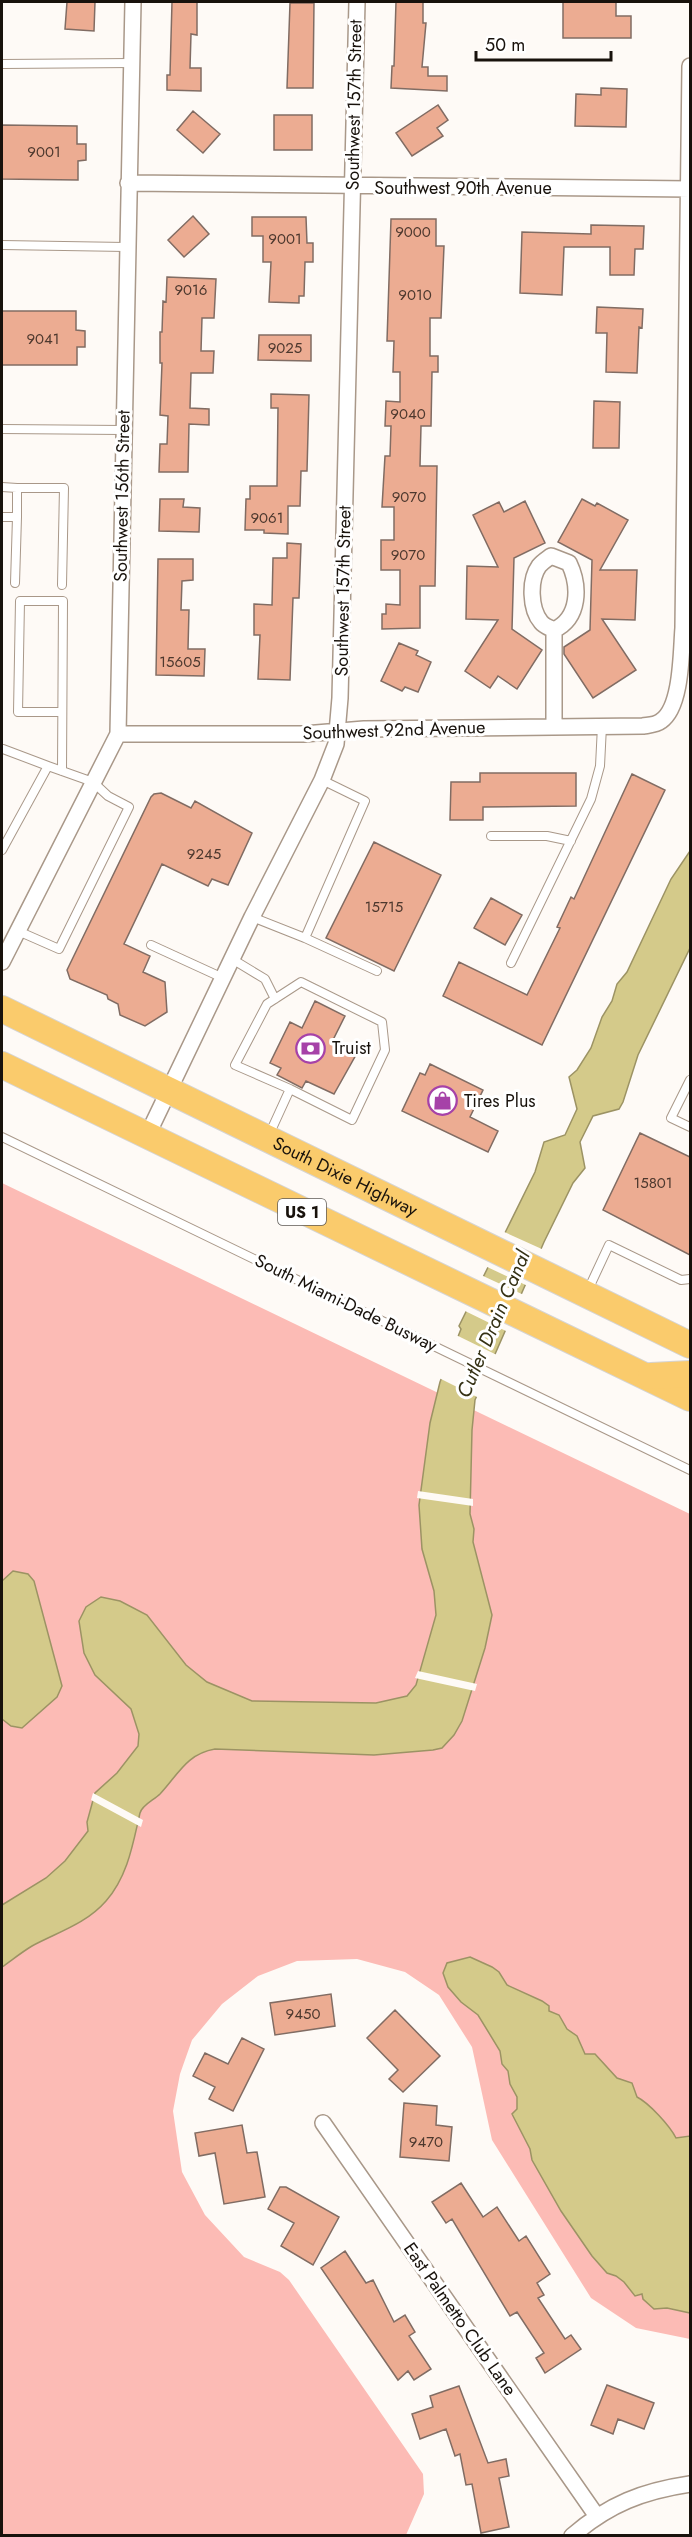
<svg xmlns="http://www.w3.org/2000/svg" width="692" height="2537" font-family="Jost,sans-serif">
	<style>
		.green { fill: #fcbbb5 }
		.water { fill: #d4ca8a; stroke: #9c9364; stroke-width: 1.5 }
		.pier { fill: #fefaf6 }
		.building { fill: #ecac92; stroke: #816c63; stroke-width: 1.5 }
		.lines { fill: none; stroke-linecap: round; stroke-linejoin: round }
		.service-casing { stroke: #a99889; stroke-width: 10 }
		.minor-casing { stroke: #a99889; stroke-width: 18 }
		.trunk-casing { stroke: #d5d4d3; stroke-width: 28 }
		.service { stroke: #fff; stroke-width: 8 }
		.minor { stroke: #fff; stroke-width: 15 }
		.trunk { stroke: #facb6c; stroke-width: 26 }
		.labels { text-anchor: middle; stroke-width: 6; stroke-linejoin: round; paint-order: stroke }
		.number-label { font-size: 15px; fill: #4d382e }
		.shield { fill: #fff; stroke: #5d5955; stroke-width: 1.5 }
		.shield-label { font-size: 16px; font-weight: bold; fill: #18120c }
		.street-label { font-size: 18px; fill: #18120c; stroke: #fff }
		.poi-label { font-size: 18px; fill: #18120c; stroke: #fff; text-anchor: start }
		.water-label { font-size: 20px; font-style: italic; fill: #353114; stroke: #fff }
	</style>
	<rect width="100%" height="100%" fill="#fefaf6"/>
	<!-- green -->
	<path class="green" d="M2 1183 690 1514V2339L636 2328 591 2298 492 2140 472 2047 439 1995 405 1972 357 1959 297 1961 258 1976 222 2004 192 2040 180 2074 173 2111 182 2172 205 2215 244 2257 280 2272 289 2280 423 2474 424 2494 406 2535H2Z"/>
	<!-- water -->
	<path class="water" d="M690 851V948L638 1055 623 1102 619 1109 593 1116 580 1142 585 1168 573 1183 544 1242 475 1400 472 1430 470 1514 474 1529 473 1542 492 1615 485 1648 462 1721 454 1735 442 1748 433 1750 374 1755 215 1749C186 1754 178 1775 160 1794 154 1800 142 1805 140 1813 133 1843 128 1876 106 1901 86 1924 58 1932 32 1946 22 1952 12 1960 2 1967V1905L46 1878 65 1861 88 1831 87 1822 95 1793 117 1773 138 1746 139 1734 131 1709 95 1675 84 1653 79 1621 86 1607 101 1597 120 1601 147 1615 186 1665 207 1682 252 1701 376 1703 407 1696 416 1685 436 1615 434 1591 422 1549 419 1505 430 1423 440 1382 461 1329 459 1326 535 1172 544 1142 565 1135 577 1109 569 1077 577 1070 591 1048 602 1017 612 1001 617 984 627 972 671 879Z
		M13 1571 28 1574 34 1581 62 1686 57 1697 22 1728 11 1726 2 1719V1581Z
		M470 1957 492 1967 499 1972 507 1985 542 2001 549 2006V2011L559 2015 567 2029 577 2036 585 2054H595L617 2078 632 2083 637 2097C649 2103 670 2126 676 2138L690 2136V2313L667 2308 654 2309 643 2299 642 2294 635 2296 624 2282 616 2276 607 2273 592 2256 561 2211 532 2160 530 2149 512 2114 517 2109V2097L510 2084 508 2071 502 2064 500 2051 478 2015 461 2002 448 1987 443 1973 447 1963Z"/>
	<!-- pier -->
	<path class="pier" d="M502 1231 544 1250 530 1287 485 1266Z
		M481 1275 526 1296 510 1333 463 1310Z
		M456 1335 499 1356 479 1398 439 1378Z
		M418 1491 473 1499V1506L417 1498Z
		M418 1671 477 1684 475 1691 415 1678Z
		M93 1793 143 1820 141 1827 91 1800Z"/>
	<!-- building -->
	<path class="building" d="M67 2H95L94 31 65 29Z
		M172 2H197V35L191 34 190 68H201V91L167 90V75H170Z
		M396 2H423V23H426L422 67H428V76H447V91L391 88 392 66H394Z
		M563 2H616V16H631V38H563Z
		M290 3H314L313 88H287Z
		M601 88 627 89 626 127 575 126 576 94 601 95Z
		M438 105 448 120 437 128 443 136 412 156 396 133Z
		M193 111 220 134 203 153 177 130Z
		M274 115H312V150H274Z
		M2 125 77 126V144H86V160L78 161V180L2 179Z
		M193 216 209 234 184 257 168 240Z
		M252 217H306L307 243H313V262H305L304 296H299V303L269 302 271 262H263V236H252Z
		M391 219H436V246H444L441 318H430V356H438V372H432L431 426H421L420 466H437L435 586H420V628L382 629V614H386V604L400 605V570H381V540H394V507H382L385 456H390L391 426H385L386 401 400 402V372H393L394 341H387Z
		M591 225 644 226 643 249H635L634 275H610V247H564L562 295 520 293 522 232 591 234Z
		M167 277 216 279 214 318H202L201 351H214L213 373H191L190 408 209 409V425L189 424 188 472H159L160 444H167L168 416 160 415 162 363H160V332H162L163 301 166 302Z
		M597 307 643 309 642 328 639 327 637 373 606 372 607 333H596Z
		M2 311H76V330L85 331V347H77V365H2Z
		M259 335H311V361L258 360Z
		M271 394 309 395 307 471H301L300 506H288V534L264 533V530H245L246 499H250V486H277L278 408H271Z
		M594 401 620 402 619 448H593Z
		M160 499H184L183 507 200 508 199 532 159 531Z
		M582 499 595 506 597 503 628 520 600 570H637L635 620 602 619 636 670 593 698 564 654V647L590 630 592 560 558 542Z
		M525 501 545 543 514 558 512 629 542 650 517 689 498 676 490 688 465 671 498 620 466 619 467 566 498 567 473 515 499 502 504 512Z
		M287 543 301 544 299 598H293L290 680 258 679 260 635H254V604L272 605 273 558H287Z
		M158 559H193V580L182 581 181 610H189L188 649H205L204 676 156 675Z
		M399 643 418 651 416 655 431 662 418 692 405 687 402 691 381 681Z
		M480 773H576V806L483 807V820H450L451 782H480Z
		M632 774 665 790 542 1045 443 996 459 962 527 995 560 928 557 927 571 897 574 899Z
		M161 793 191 808 195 801 252 833 228 885 212 879 208 886 162 864 124 944 150 956 143 972 165 982 167 1012 145 1026 120 1015 118 1004 108 999 107 995 70 979 67 970 151 797 154 794Z
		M374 842 441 875 394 971 326 938Z
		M491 898 522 915 505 945 474 928Z
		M315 1001 345 1016 332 1042 357 1053 334 1094 306 1081 302 1088 277 1075 281 1068 270 1063 290 1022 302 1028Z
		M430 1064 483 1090 470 1117 498 1131 488 1152 402 1111 420 1073 425 1075Z
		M640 1133 690 1157V1255L603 1210Z
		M331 1994 335 2026 275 2035 270 2003Z
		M395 2010 440 2056 403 2092 389 2079 398 2070 367 2038Z
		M242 2038 264 2049 233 2111 209 2099 215 2087 193 2076 205 2053 228 2064Z
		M404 2103 437 2106 436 2125 452 2127 449 2161 400 2157Z
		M242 2125 247 2153 257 2152 265 2197 224 2204 215 2153 199 2156 195 2133Z
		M461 2183 483 2217 497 2207 519 2241 526 2236 550 2274 537 2283 544 2295 538 2298 565 2339 571 2335 581 2349 545 2373 536 2358 544 2353 517 2312 510 2316 452 2219 446 2223 432 2202Z
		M280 2187H286L339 2217 313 2265 281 2246 294 2223 268 2209Z
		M345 2251 366 2283 373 2280 394 2322 405 2315 415 2332 409 2336 431 2369 414 2380 408 2371 398 2380 321 2268Z
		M607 2385 654 2403 644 2429 618 2419 613 2434 591 2425Z
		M459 2386 488 2463 506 2459 509 2476 499 2478 509 2527 481 2533 472 2484 466 2485 460 2454 455 2456 446 2429 420 2439 412 2414 433 2407 430 2396Z"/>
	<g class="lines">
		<defs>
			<path id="service" d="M2 64 132 63
				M2 245 126 247
				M2 429 123 430
				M2 487 17 488
				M2 517H17V488H64L62 585
				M15 583 17 517
				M3 749 48 766
				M62 771 63 601H20L18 712H62
				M491 836H547L571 841
				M2 850 48 766 93 782 108 796 129 807 59 949 18 931
				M252 917 305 938 365 801 322 780
				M305 938 377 971
				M151 945 223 978
				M232 959 265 979 275 999
				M511 963 591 799 600 766 602 726
				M690 1080 671 1118 690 1127
				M269 1135 290 1089 352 1120 385 1050 382 1022 301 982 267 1004 235 1065 290 1089
				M2 1137 690 1470
				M588 1290 609 1245 681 1280 690 1279"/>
			<path id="minor" d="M128 183 690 189
				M554 630C580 618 580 586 569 563L551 556C547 559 542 562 539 566 529 580 530 609 541 622 544 626 550 628 554 630V726
				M118 734H304L364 729 643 726C649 725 656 725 661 721 682 707 681 651 683 628L690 66
				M2 962 118 734 133 2
				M147 1136 252 917 322 780 336 744 340 698 357 2
				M323 2123 596 2515
				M572 2536C609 2504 643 2491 690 2484"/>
			<g id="trunk">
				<path id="s1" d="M2 1009 690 1345"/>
				<path d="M2 1065 690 1398"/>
				<path d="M651 1376 690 1374"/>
			</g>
		</defs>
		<!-- service casing -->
		<use href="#service" class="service-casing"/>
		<!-- minor casing -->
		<use href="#minor" class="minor-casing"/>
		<!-- trunk casing -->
		<use href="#trunk" class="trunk-casing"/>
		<!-- service -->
		<use href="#service" class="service"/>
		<!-- minor -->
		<use href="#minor" class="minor"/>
		<!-- trunk -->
		<use href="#trunk" class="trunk"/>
	</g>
	<!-- icons -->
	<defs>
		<symbol id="bank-ring" viewBox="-11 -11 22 22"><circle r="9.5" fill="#fff" stroke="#a642a8" stroke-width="1.5"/><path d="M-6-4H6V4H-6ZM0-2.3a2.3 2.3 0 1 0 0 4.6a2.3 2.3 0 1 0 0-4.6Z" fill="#a642a8"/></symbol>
		<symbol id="shop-ring" viewBox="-11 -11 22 22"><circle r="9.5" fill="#fff" stroke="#a642a8" stroke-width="1.5"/><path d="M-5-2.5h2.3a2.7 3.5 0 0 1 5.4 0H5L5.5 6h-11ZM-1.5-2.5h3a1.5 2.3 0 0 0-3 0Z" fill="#a642a8"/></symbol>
	</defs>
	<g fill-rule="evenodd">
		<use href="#bank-ring" x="294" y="1032" width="33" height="33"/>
		<use href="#shop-ring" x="426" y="1084" width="33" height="33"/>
	</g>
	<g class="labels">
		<!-- number labels -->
		<g class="number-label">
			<text x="44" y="157">9001</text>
			<text x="413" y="237">9000</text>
			<text x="285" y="244">9001</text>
			<text x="191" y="295">9016</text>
			<text x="415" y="300">9010</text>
			<text x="43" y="344">9041</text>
			<text x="285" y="353">9025</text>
			<text x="408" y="419">9040</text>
			<text x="409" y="502">9070</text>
			<text x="267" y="523">9061</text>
			<text x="408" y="560">9070</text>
			<text x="180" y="667">15605</text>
			<text x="204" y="859">9245</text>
			<text x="384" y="912">15715</text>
			<text x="653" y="1188">15801</text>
			<text x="303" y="2019">9450</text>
			<text x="426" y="2147">9470</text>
		</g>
		<!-- shield labels -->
		<rect class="shield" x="278" y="1199" width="48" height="26" rx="4.5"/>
		<g class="shield-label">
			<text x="302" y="1218">US 1</text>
		</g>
		<!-- street labels -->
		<g class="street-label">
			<text transform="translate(354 105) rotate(-89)" y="6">Southwest 157th Street</text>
			<text x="463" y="194">Southwest 90th Avenue</text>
			<text transform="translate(122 496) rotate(-89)" y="6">Southwest 156th Street</text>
			<text transform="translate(343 591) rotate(-89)" y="6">Southwest 157th Street</text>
			<text transform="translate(394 730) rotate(-2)" y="6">Southwest 92nd Avenue</text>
			<text dy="6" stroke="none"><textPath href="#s1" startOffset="382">South Dixie Highway</textPath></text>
			<text transform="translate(346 1303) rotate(26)" y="6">South Miami-Dade Busway</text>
			<text transform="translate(460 2319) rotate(55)" y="6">East Palmetto Club Lane</text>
		</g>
		<!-- poi labels -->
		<g class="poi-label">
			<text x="332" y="1054">Truist</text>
			<text x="464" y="1107">Tires Plus</text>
		</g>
		<!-- water labels -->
		<g class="water-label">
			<text transform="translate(493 1324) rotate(-67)" y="7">Cutler Drain Canal</text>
		</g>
	</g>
	<!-- border -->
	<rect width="692" height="2537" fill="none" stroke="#18120c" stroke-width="6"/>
	<!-- scale -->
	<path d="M476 51v9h135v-9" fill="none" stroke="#18120c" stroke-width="3"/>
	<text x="485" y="51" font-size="18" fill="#18120c" stroke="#ffffff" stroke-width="4.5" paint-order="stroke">50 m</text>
</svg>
